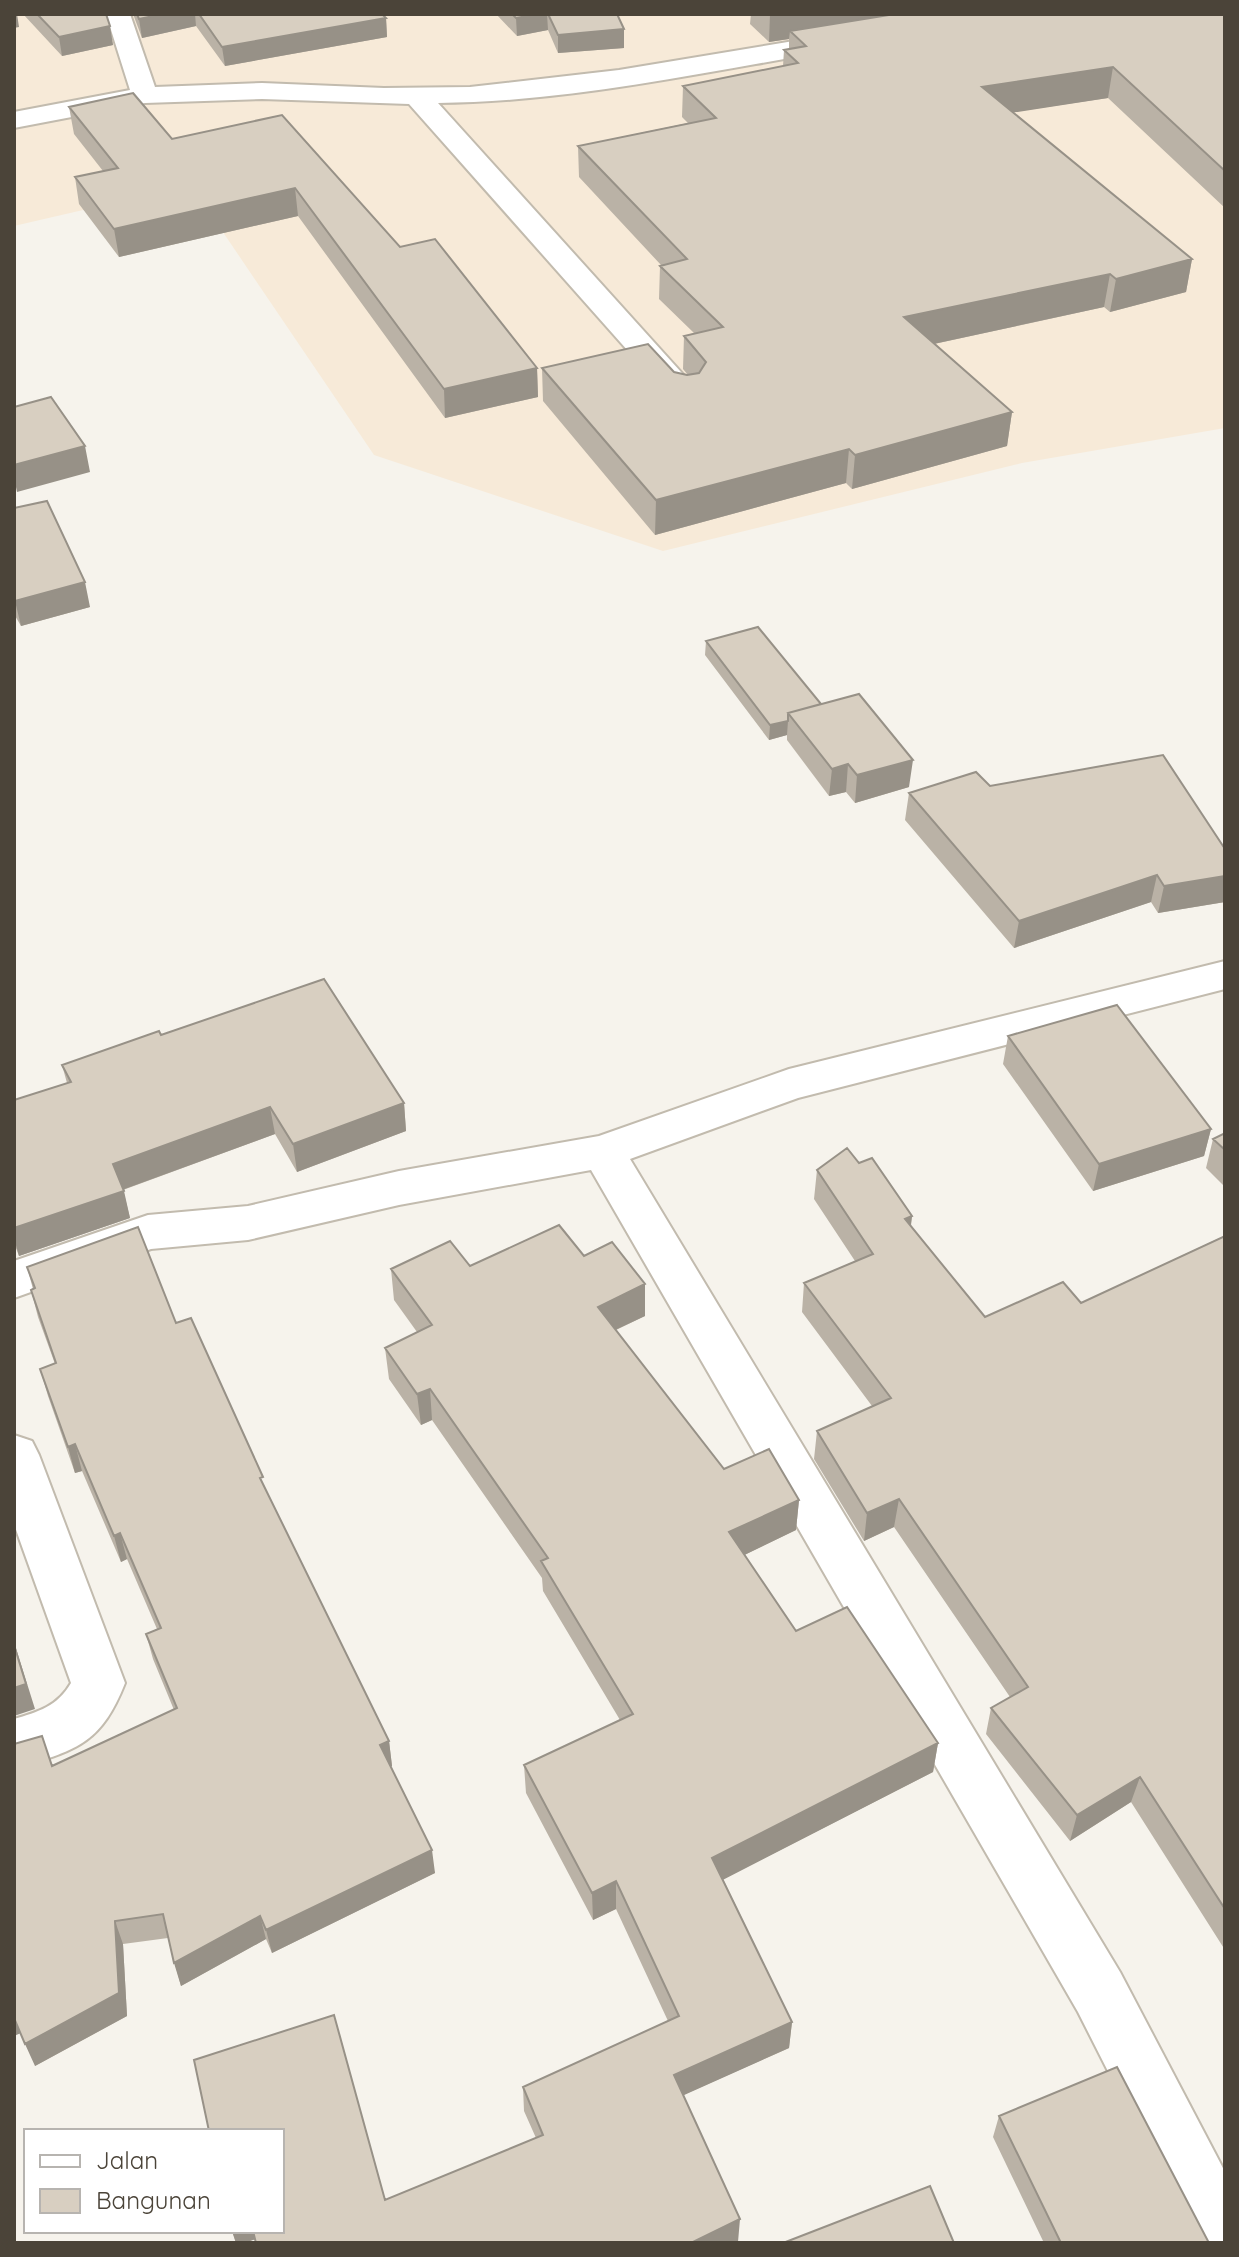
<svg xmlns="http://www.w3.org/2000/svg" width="1239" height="2257" font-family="Quicksand,sans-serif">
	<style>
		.commercial { fill: #f7ead8 }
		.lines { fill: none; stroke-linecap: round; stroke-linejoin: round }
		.minor-casing { stroke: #c2bbae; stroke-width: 4 }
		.minor { fill: #fff; fill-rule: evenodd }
		.wall { fill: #bab2a6 }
		.shaded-wall { fill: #979187 }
		.building { fill: #d8cfc1; stroke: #979187; stroke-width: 2 }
	</style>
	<rect width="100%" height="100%" fill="#f6f3ec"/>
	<!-- commercial -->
	<path class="commercial" d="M14 14H1174L1225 36V428L1022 463 663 551 374 455 191 185 14 226Z"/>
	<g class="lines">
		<defs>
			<path id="minor" d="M106 14H130L155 87 262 83 384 88 470 87 619 70 848 32 857 35 861 40 857 45 848 48C714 70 574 102 438 103L690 382 695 389 690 396 679 398 668 396 409 104 262 99 145 103 14 128V112L130 90Z
				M1225 961V989L798 1098 630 1159 1120 1972 1225 2172V2243H1195L1078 2012 591 1170 399 1205 248 1240 151 1249 14 1298V1261L148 1215 248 1206 399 1171 599 1136 789 1069Z
				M14 1435 32 1441 39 1455 125 1683C100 1746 75 1750 14 1769V1719C38 1712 58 1706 71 1683L14 1524Z"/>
		</defs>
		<!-- minor casing -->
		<use href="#minor" class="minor-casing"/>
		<!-- minor -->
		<use href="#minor" class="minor"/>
	</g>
	<!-- wall -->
	<path class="wall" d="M23 14H106L113 45 62 56Z
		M133 14H382L386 18 387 37 225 66 196 26 142 38Z
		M496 14H617L624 48 558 53 548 30 517 36Z
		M751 14H1225V208L1108 98 1013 112 1192 259 1186 292 1110 312 1104 307 934 344 1012 412 1007 446 852 489 846 483 655 535 543 401 542 368 674 372 688 375 683 369 684 336 694 333 659 299 660 266 661 265 579 177 578 146 688 123 682 117 683 86 783 66 784 50H789V39L769 42 750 24Z
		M69 107 172 139 282 115 400 247 537 368 538 397 445 418 298 216 119 257 79 204 75 177 103 171 74 134Z
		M14 508 90 607 21 626 14 614Z
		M706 641 821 704 909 787 855 803 846 792 829 796 787 740V735L769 740 705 655Z
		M990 786 1225 849V902L1158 913 1151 902 1014 948 905 820 909 793Z
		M161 1035 404 1103 406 1131 297 1172 275 1134 123 1190 130 1218 19 1256 14 1243V1100L67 1083 62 1065Z
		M1008 1036 1211 1129 1204 1156 1093 1191 1003 1064Z
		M1225 1133V1187L1206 1168 1213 1139Z
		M859 1163 912 1216 911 1226 985 1317 1081 1303 1224 1236 1225 1232V1950L1131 1802 1070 1841 986 1734 991 1708 1010 1697 894 1527 864 1541 814 1459 817 1431 872 1406 802 1312 804 1283 855 1261 814 1199 817 1170Z
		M584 1256 645 1316 616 1330 724 1469 799 1500 796 1530 744 1555 796 1631 938 1743 933 1772 723 1879 792 2022 789 2048 683 2095 738 2242 736 2243H256L255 2239 244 2243H236L232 2231H282L385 2200 536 2138 524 2111 523 2087 668 2021 616 1909 593 1920 526 1793 524 1765 620 1720 543 1591 542 1578 432 1420 421 1425 389 1379 385 1348 417 1332 394 1300 391 1269 470 1266Z
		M27 1267 176 1323 265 1488 389 1741 392 1766H391L435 1873 272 1953 266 1939 181 1986 168 1938 123 1944 127 2016 35 2066 53 1766 174 1710 153 1659 146 1634 157 1629 127 1559 121 1562 82 1471 75 1473 48 1396 40 1369 55 1364 38 1317 31 1290 33 1289Z
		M999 2116 1209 2243H1044L993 2137Z"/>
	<!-- shaded-wall -->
	<path class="shaded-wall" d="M14 14H17L19 27 14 28Z
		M163 14H195L196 26 142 38 139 19Z
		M538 14H547L548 30 517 36 516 18Z
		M770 14H944L790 31 789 39 769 42Z
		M386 18 387 37 225 66 222 47Z
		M110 26 113 45 62 56 59 37Z
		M624 29V48L558 53V35Z
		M1113 67 1108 98 978 118 982 87Z
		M295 188 298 216 119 257 114 229Z
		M1192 259 1186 292 1110 312 1116 279Z
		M1110 274 1104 307 901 351 904 317Z
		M537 368 538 397 445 418 444 389Z
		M1012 412 1007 446 852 489 855 455Z
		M85 446 90 472 17 492 14 477V465Z
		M849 449 846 483 655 535 656 500Z
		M85 582 90 607 21 626 15 601Z
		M788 721 787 735 769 740 770 725Z
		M913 760 909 787 855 803 857 775Z
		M848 764 846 792 829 796 832 769Z
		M1157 875 1151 902 1014 948 1019 921Z
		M1225 876V902L1158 913 1164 886Z
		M404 1103 406 1131 297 1172 293 1144Z
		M270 1107 275 1134 119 1191 113 1164Z
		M1211 1129 1204 1156 1093 1191 1099 1164Z
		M124 1191 130 1218 19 1256 14 1238V1228Z
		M912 1216 908 1245 905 1219Z
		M645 1284V1316L598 1338V1307Z
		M430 1389 432 1420 421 1425 417 1394Z
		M75 1444 82 1471 75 1473 68 1447Z
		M899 1499 894 1527 864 1541 867 1513Z
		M799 1500 796 1530 728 1563 729 1532Z
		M120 1533 127 1559 121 1562 114 1536Z
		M14 1642 35 1709 14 1716Z
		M389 1741 392 1766 384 1770 380 1745Z
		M938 1743 933 1772 711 1886 712 1858Z
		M1140 1777 1131 1802 1070 1841 1077 1815Z
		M432 1850 435 1873 272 1953 266 1930Z
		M616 1881V1909L593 1920 592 1893Z
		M260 1916 266 1939 181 1986 174 1963Z
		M115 1921 123 1944 127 2016 35 2066 25 2044Z
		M14 2018 21 2033 14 2036Z
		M792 2022 789 2048 673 2100 674 2075Z
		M740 2219 738 2242 736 2243H691Z
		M232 2231H254L256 2239 244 2243H236Z"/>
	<!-- building -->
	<path class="building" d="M37 14H106L110 26 59 37Z
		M137 14H163L139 19Z
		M199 14H382L386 18 222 47Z
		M512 14H538L516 18Z
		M548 14H617L624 29 558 35Z
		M895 14H1225V171L1113 67 982 87 1192 259 1116 279 1110 274 904 317 1012 412 855 455 849 449 656 500 542 368 648 344 674 372 687 375 699 373 706 362 684 336 723 327 660 266 687 259 578 146 716 118 683 86 798 63 784 50 806 46 790 31Z
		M133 93 172 139 282 115 400 247 435 239 537 368 444 389 295 188 114 229 75 177 118 168 69 107Z
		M51 397 85 446 14 465V407Z
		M47 501 85 582 15 601 14 599V508Z
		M758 627 821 704 788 713V721L770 725 706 641Z
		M859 694 913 760 857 775 848 764 832 769 788 713Z
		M1163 755 1225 849V876L1164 886 1157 875 1019 921 909 793 976 772 990 786Z
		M324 979 404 1103 293 1144 270 1107 113 1164 124 1191 14 1228V1100L71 1082 62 1065 159 1031 161 1035Z
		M1117 1005 1211 1129 1099 1164 1008 1036Z
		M1225 1133V1150L1213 1139Z
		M847 1148 859 1163 872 1158 912 1216 905 1219 985 1317 1063 1282 1081 1303 1225 1236V1909L1140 1777 1077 1815 991 1708 1028 1687 899 1499 867 1513 817 1431 891 1398 804 1283 873 1254 817 1170Z
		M559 1225 584 1256 612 1242 645 1284 598 1307 724 1469 769 1449 799 1500 729 1532 796 1631 847 1607 938 1743 712 1858 792 2022 674 2075 740 2219 691 2243H256L253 2231H282V2131H209L194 2060 334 2015 385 2200 543 2135 523 2087 679 2016 616 1881 592 1893 524 1765 633 1714 541 1561 548 1558 430 1389 417 1394 385 1348 432 1325 391 1269 450 1241 470 1266Z
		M138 1227 176 1323 191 1318 263 1477 260 1478 389 1741 380 1745 432 1850 266 1930 260 1916 174 1963 163 1914 115 1921 119 1993 25 2044 14 2018V1744L42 1736 52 1766 177 1708 146 1634 161 1628 120 1533 114 1536 75 1444 68 1447 40 1369 56 1363 31 1290 35 1288 27 1267Z
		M14 1645 26 1684 14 1688Z
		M1117 2067 1209 2243H1061L999 2116Z
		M930 2186 954 2243H783Z"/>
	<!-- border -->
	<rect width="1239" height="2257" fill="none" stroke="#4b4439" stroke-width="32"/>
	<!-- legend -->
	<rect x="24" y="2129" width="260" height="104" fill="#ffffff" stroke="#b7b4b0" stroke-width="2"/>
	<rect x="40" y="2155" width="40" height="12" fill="#ffffff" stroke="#b7b4b0" stroke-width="2"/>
	<text x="96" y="2169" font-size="24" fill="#4b4439">Jalan</text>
	<rect x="40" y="2189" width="40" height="24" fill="#d8cfc1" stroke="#b7b4b0" stroke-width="2"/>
	<text x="96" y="2209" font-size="24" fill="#4b4439">Bangunan</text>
</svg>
